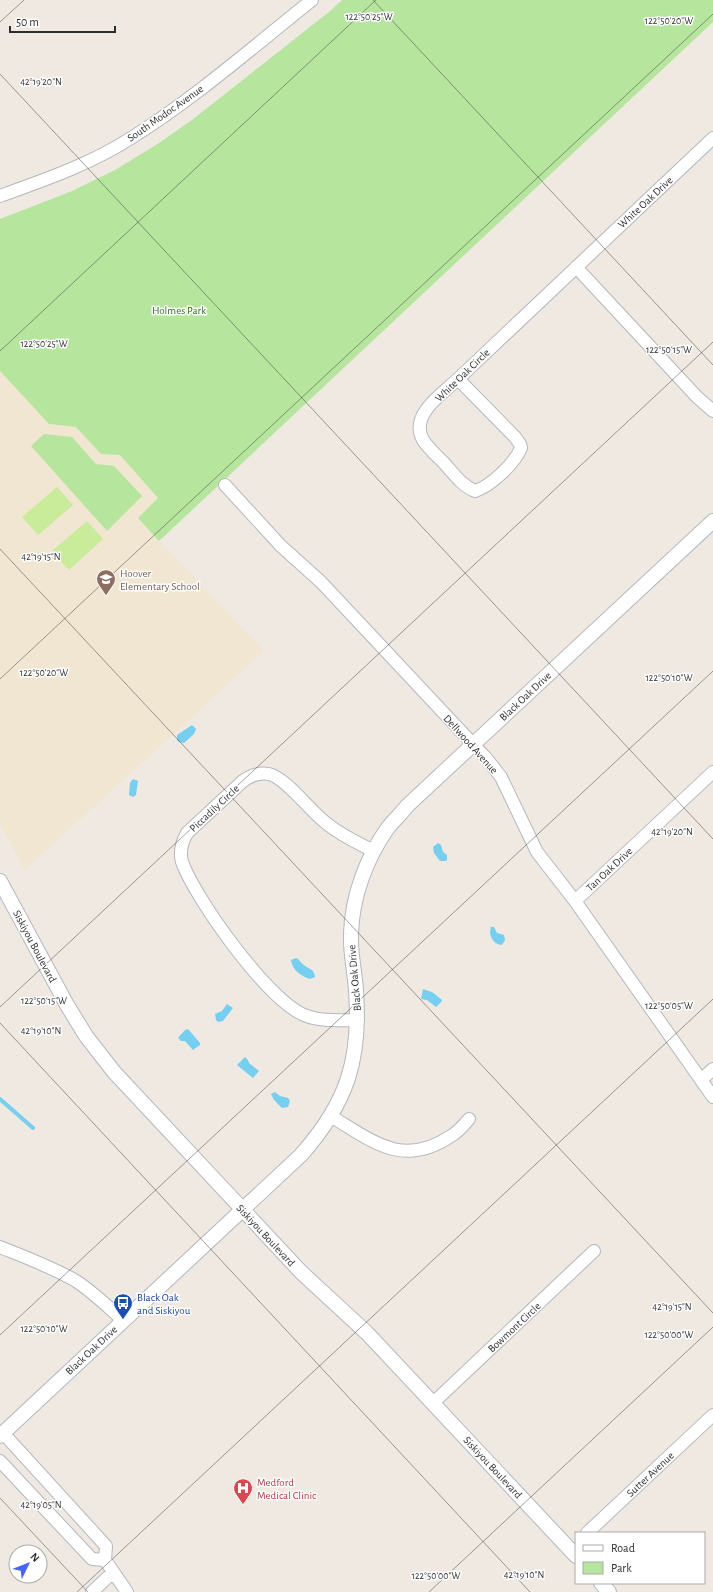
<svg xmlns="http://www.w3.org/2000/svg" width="713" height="1592" font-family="'Alegreya Sans',sans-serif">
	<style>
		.education { fill: #f0e6d1 }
		.green { fill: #b6e59e }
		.pitch { fill: #c9ec9a }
		.water { fill: #75cff0 }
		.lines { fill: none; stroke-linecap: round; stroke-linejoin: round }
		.stream { stroke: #75cff0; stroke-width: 4 }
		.minor-casing { stroke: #b4b7c1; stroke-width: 14 }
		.tertiary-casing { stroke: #b4b7c1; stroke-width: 16 }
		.minor { stroke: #fff; stroke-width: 12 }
		.tertiary { stroke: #fff; stroke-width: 14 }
		.ticks { fill: none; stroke: #2e2e2e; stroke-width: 1; stroke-opacity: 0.45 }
		.labels { text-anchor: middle; stroke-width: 3; stroke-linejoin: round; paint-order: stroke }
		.street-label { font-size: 11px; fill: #2e2e2e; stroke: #fff }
		.park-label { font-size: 11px; fill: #2c6e1b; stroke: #fff }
		.education-label { font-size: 11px; fill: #785e54; stroke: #fff; text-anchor: start }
		.transit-label { font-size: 11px; fill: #164399; stroke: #fff; text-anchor: start }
		.health-label { font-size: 11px; fill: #be3a42; stroke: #fff; text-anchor: start }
		.ticks-label { font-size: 10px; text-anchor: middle; fill: #2e2e2e; stroke: #fff; stroke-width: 3; stroke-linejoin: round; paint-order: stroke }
	</style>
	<rect width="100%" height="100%" fill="#efe9e1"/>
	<!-- education -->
	<path class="education" d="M0 371 49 424 76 427 101 453 120 455 158 498 138 518 264 651 25 870 0 825Z"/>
	<!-- green -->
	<path class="green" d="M342 0H713V22L159 541 138 518 158 498 120 455 101 454 76 427 49 424 0 371V219L72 191 115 170 156 145 192 120 329 12Z
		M44 434 72 437 96 464 114 466 142 496 107 531 31 446Z"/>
	<!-- pitch -->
	<path class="pitch" d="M57 487 73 505 38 535 22 517Z
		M87 521 103 539 69 570 52 551Z"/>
	<!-- water -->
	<path class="water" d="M192 725 196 729 194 734 184 743 179 742 177 740V735Z
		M133 779 138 781 136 795 133 797 129 795 130 783Z
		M438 843 441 845 443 852 447 855V860L445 861H440L434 853 433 847Z
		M491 927H494L497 933 504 935 505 940 502 945C493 945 488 935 491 927Z
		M296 958C300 960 300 962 304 965 309 970 314 968 315 977L310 979C301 976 292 970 291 960Z
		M423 989 432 992 442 1000V1001L436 1007 427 1000 421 999Z
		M227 1004 233 1008 223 1021 218 1022 216 1020 215 1014 222 1011Z
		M188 1029 200 1043V1045L193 1050 185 1041H181L178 1038 185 1030Z
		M245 1057 248 1060 249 1063 259 1071 253 1078 237 1065Z
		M275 1092 280 1096 288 1098 290 1101 288 1107 282 1108 274 1100 271 1094Z"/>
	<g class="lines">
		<!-- stream -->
		<path class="stream" d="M0 1099 33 1128"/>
		<defs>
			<path id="minor" d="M0 196C44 180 91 164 131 138 195 98 253 47 312 0
				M576 267 697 397 713 411
				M458 379 515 437 520 444 521 448C515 463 491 486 475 491 462 486 453 473 444 463 437 456 428 448 423 440 409 415 442 394 458 379L713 138
				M225 485 281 546 321 582 486 758 501 777 537 852 575 901 713 1097
				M575 901 713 772
				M358 1020C340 1020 321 1022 304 1015 267 999 196 900 182 862 179 851 182 842 187 833L243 781C250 776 259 772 269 774 286 778 310 811 326 823 341 835 357 843 374 851
				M701 1080 713 1069
				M332 1117C374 1142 403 1168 451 1136 458 1132 464 1125 469 1119
				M0 1247C25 1257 52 1267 76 1281 93 1292 108 1307 123 1320
				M433 1403 594 1251
				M3 1433 106 1546 105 1560 127 1592
				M0 1461 92 1559 105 1560
				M587 1533 713 1415
				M92 1592 113 1572"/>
			<path id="tertiary" d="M0 881 67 1005 86 1036 114 1072 301 1272 367 1333 576 1556
				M0 1436 301 1155C347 1103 361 1060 356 991 355 972 350 953 351 934 352 897 366 859 387 829 393 821 401 814 407 806L713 521
				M601 1583 609 1592"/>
		</defs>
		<!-- minor casing -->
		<use href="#minor" class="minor-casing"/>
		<!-- tertiary casing -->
		<use href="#tertiary" class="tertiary-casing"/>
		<!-- minor -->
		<use href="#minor" class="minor"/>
		<!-- tertiary -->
		<use href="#tertiary" class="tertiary"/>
	</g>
	<!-- ticks -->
	<path class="ticks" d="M373 0 713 365M0 22 24 0M0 74 713 839M0 351 376 0M0 549 713 1313M0 679 713 14M0 1007 713 342M0 1023 530 1592M0 1335 713 671M0 1498 88 1592M77 1592 713 999M429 1592 713 1327"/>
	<!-- icons -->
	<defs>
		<symbol id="school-pin" viewBox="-11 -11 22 30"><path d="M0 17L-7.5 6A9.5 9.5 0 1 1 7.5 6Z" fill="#8d6e63" stroke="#fff"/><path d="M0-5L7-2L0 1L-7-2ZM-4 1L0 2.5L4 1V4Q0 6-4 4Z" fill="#fff"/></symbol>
		<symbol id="bus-pin" viewBox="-11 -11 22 30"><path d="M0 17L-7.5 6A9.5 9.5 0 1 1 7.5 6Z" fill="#1a4fb4" stroke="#fff"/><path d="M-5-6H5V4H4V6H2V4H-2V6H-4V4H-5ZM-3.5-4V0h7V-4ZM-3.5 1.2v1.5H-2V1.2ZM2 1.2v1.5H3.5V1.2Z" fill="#fff"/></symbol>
		<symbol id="hospital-pin" viewBox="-11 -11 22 30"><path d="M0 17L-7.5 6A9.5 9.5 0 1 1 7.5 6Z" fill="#e0444e" stroke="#fff"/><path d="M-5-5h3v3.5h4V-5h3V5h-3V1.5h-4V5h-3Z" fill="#fff"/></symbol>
	</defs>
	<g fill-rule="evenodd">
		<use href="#school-pin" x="95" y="568" width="22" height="30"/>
		<use href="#bus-pin" x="112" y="1292" width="22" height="30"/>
		<use href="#hospital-pin" x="232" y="1477" width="22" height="30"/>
	</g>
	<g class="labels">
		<!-- street labels -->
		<g class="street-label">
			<text transform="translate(165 113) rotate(-35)" y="4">South Modoc Avenue</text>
			<text transform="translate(645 202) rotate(-43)" y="4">White Oak Drive</text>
			<text transform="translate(462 375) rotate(-44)" y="4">White Oak Circle</text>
			<text transform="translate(525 696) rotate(-43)" y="4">Black Oak Drive</text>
			<text transform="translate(471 744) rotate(48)" y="4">Dellwood Avenue</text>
			<text transform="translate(214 808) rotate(-43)" y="4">Piccadily Circle</text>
			<text transform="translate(609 869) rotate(-43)" y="4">Tan Oak Drive</text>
			<text transform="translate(35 946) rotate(62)" y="4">Siskiyou Boulevard</text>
			<text transform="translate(354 978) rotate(-95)" y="4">Black Oak Drive</text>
			<text transform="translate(266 1235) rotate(47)" y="4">Siskiyou Boulevard</text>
			<text transform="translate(514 1327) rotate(-43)" y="4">Bowmont Circle</text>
			<text transform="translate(91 1350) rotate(-43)" y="4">Black Oak Drive</text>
			<text transform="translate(493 1467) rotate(47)" y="4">Siskiyou Boulevard</text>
			<text transform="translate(650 1474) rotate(-43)" y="4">Sutter Avenue</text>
		</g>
		<!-- park labels -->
		<g class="park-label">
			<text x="179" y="314">Holmes Park</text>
		</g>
		<!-- education labels -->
		<g class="education-label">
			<text x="120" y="577">Hoover<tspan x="120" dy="13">Elementary School</tspan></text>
		</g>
		<!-- transit labels -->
		<g class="transit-label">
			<text x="137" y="1301">Black Oak<tspan x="137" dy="13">and Siskiyou</tspan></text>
		</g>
		<!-- health labels -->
		<g class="health-label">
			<text x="257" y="1486">Medford<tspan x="257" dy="13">Medical Clinic</tspan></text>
		</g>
	</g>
	<g class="ticks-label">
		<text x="369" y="20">122°50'25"W</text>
		<text x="669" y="24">122°50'20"W</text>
		<text x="41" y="85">42°19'20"N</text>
		<text x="44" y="347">122°50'25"W</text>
		<text x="669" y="353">122°50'15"W</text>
		<text x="41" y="560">42°19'15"N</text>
		<text x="44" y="676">122°50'20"W</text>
		<text x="669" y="681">122°50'10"W</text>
		<text x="672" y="835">42°19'20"N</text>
		<text x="44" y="1004">122°50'15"W</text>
		<text x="669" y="1009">122°50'05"W</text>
		<text x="41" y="1034">42°19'10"N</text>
		<text x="672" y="1310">42°19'15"N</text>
		<text x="44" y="1332">122°50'10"W</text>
		<text x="669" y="1338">122°50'00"W</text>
		<text x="41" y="1508">42°19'05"N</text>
		<text x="524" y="1578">42°19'10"N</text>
		<text x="436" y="1579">122°50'00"W</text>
	</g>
	<!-- legend -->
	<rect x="575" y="1532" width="130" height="52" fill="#ffffff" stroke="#ababab"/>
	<rect x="583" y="1545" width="20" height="6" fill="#ffffff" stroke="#ababab"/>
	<text x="611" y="1552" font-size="12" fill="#2e2e2e">Road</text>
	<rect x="583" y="1562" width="20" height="12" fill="#b6e59e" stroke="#ababab"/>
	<text x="611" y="1572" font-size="12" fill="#2e2e2e">Park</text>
	<!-- north arrow -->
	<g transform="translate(28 1564) rotate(47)"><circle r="19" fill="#ffffff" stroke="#ababab"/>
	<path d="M0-3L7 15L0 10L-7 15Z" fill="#4264fb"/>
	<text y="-6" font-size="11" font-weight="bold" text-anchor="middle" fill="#2e2e2e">N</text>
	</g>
	<!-- scale -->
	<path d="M10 26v6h105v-6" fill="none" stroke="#2e2e2e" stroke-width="2"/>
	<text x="16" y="26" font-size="12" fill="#2e2e2e" stroke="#ffffff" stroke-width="3" paint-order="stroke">50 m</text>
</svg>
